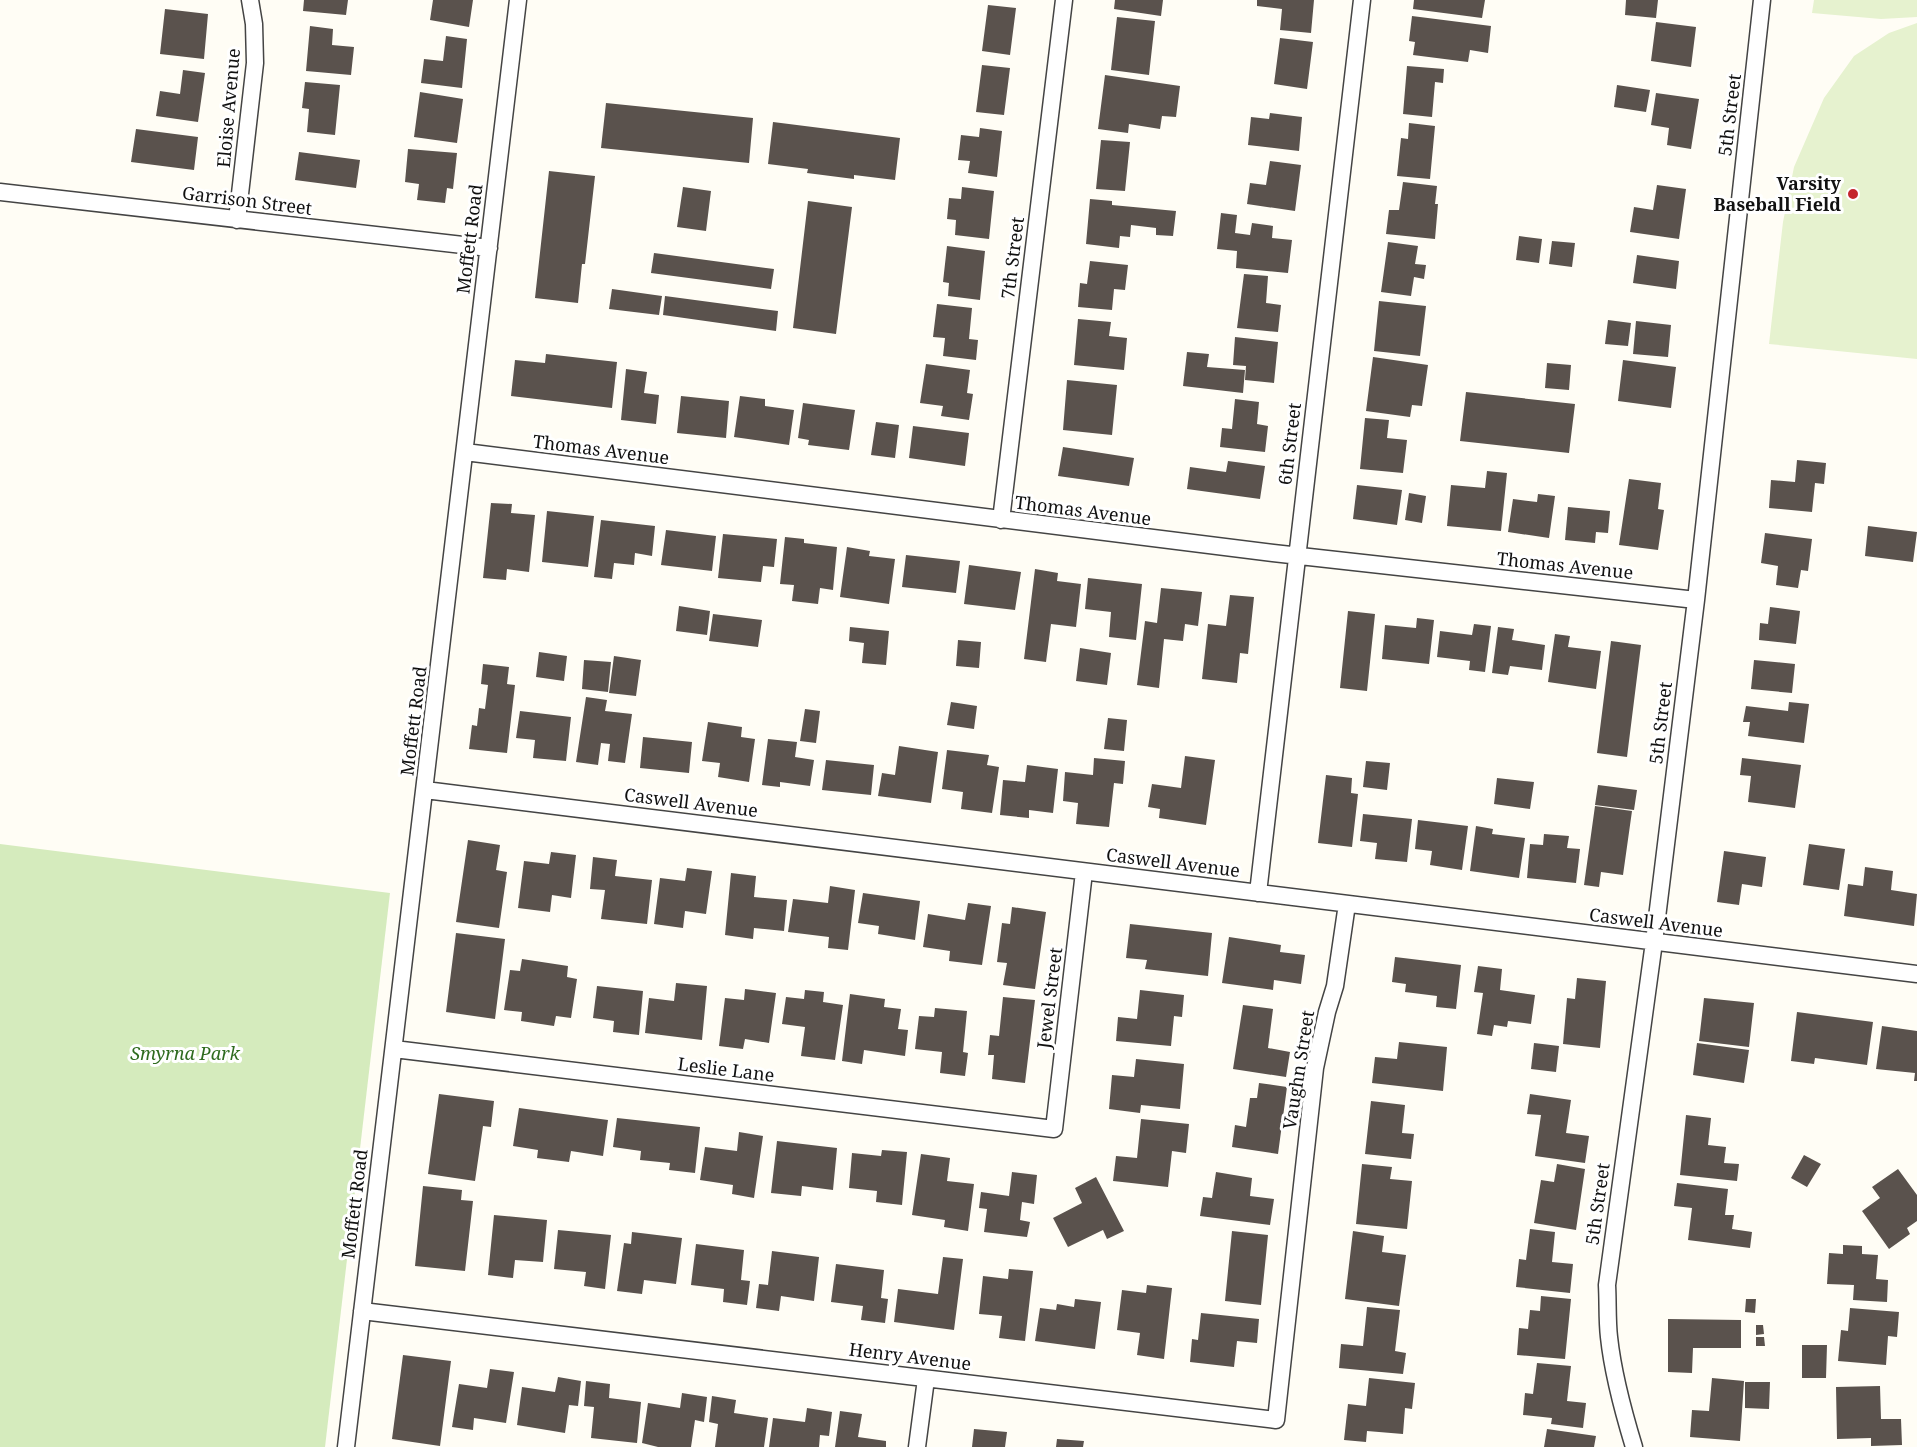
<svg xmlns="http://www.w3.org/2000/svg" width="1917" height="1447" font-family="'Noto Serif',serif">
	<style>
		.green { fill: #d5ebbd }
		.pitch { fill: #e6f2cf }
		.building { fill: #5a524d }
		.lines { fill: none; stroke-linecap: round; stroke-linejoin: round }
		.minor-casing { stroke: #444; stroke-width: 19 }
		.minor { stroke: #fff; stroke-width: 16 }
		.poi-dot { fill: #c4262e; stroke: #fff; stroke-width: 2 }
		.labels { text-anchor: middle; stroke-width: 6; stroke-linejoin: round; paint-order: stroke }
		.street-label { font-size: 18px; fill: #111; stroke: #fff }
		.poi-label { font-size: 18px; font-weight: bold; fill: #111; stroke: #fff; text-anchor: end }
		.park-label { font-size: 18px; font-style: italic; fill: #2f6b1f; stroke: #fff }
	</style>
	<rect width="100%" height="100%" fill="#fffdf5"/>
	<!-- green -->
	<path class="green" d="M0 844 390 893 325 1447H0Z"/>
	<!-- pitch -->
	<path class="pitch" d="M1814 0H1917V17L1881 19 1812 13Z
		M1917 23V359L1769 344 1783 222 1794 167 1824 98 1854 56 1889 33Z"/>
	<!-- building -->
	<path class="building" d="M304 0H348L346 15 303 11Z
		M433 0H473L469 27 430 20Z
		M1115 0H1163L1161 16 1114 9Z
		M1257 0H1314L1311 33 1280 30 1282 9 1257 6Z
		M1414 0H1485L1482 18 1413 9Z
		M1626 0H1658L1656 18 1625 15Z
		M988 5 1016 8 1010 55 982 51Z
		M165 9 208 14 204 59 160 54Z
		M1412 16 1491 26 1488 53 1470 50 1468 62 1413 55 1415 42 1409 41Z
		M1117 17 1155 21 1149 75 1111 70Z
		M1656 22 1696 27 1691 67 1651 61Z
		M310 26 333 29 332 45 354 47 351 75 306 71Z
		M446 36 467 39 462 88 421 83 424 59 443 61Z
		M1280 38 1313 42 1307 89 1274 84Z
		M982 65 1010 68 1004 115 976 112Z
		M1407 66 1444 69 1443 83 1435 82 1432 117 1403 114Z
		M183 70 205 73 198 122 156 116 160 91 180 94Z
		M1105 75 1180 86 1176 117 1162 116 1160 129 1129 124 1128 133 1098 129Z
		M305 82 340 85 335 135 307 132 309 109 302 108Z
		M1617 85 1650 90 1646 112 1614 107Z
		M420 92 463 99 457 143 414 137Z
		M1656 93 1699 99 1691 149 1667 145 1669 128 1651 125Z
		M606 103 753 118 749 163 601 148Z
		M1270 113 1302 117 1299 151 1248 145 1251 117 1269 119Z
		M773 122 900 138 895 180 854 175V179L807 173 808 169 768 164Z
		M1409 123 1435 126 1430 179 1397 176 1401 138 1408 139Z
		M980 128 1002 131 997 177 968 173 970 161 958 160 961 135 979 137Z
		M136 129 198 137 194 170 131 162Z
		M1101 140 1130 142 1125 191 1096 189Z
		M408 149 457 153 453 189 447 188 445 203 417 200 419 184 405 182Z
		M299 152 360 160 356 188 295 180Z
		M1270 161 1301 165 1295 211 1247 204 1250 183 1266 185Z
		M549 171 595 176 585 264H582L578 303 535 298Z
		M1403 182 1437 186 1435 204H1438L1435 239 1386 234 1389 210H1399Z
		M1657 185 1686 189 1679 239 1630 232 1634 207 1653 210Z
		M683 187 711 191 706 231 677 227Z
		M962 187 994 191 989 239 955 235 956 220 947 219 949 198 961 199Z
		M1090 199 1112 201V205L1176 211 1173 236 1156 235V228L1131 225 1130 237 1120 236 1119 248 1086 244Z
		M808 201 852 207 836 334 793 328Z
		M1221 213 1237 215 1235 233 1250 235 1252 223 1273 226 1272 238 1292 240 1288 273 1236 268 1237 251 1217 249Z
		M1519 236 1542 239 1539 263 1516 260Z
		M1552 241 1575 243 1572 267 1549 264Z
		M1388 242 1418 246 1415 264 1426 265 1424 279 1414 277 1411 296 1381 292Z
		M947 246 985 251 980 300 948 296 949 283 943 282Z
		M654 253 774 269 771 289 651 273Z
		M1637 255 1679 261 1676 289 1633 283Z
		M1090 261 1128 265 1125 290 1114 289 1112 310 1078 307 1080 283 1087 284Z
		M1244 274 1268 276 1266 303 1281 305 1278 332 1237 328Z
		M612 289 662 296 659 315 609 309Z
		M665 296 778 311 776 331 663 315Z
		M1379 301 1426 306 1420 356 1374 351Z
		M937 304 972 308 969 339 978 340 976 360 943 356 945 338 933 337Z
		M1078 319 1111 322 1109 336 1127 338 1124 370 1074 365Z
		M1608 320 1631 323 1628 346 1605 344Z
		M1636 321 1671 325 1668 357 1633 354Z
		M1235 337 1278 342 1274 383 1245 380 1246 366 1233 365Z
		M1187 352 1209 354 1207 367 1245 370 1243 393 1183 386Z
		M546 354 617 362 612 408 511 396 515 360 545 363Z
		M1373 357 1428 365 1422 406 1412 405 1410 417 1366 411Z
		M1623 360 1676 367 1671 408 1618 401Z
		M1547 363 1571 365 1569 390 1545 388Z
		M926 364 970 370 967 393 973 394 969 420 941 416 943 406 920 403Z
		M626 369 647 372 644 393 659 395 656 424 621 420Z
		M1067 380 1117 385 1112 435 1063 430Z
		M1466 392 1575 404 1569 453 1460 441Z
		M681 396 729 401 726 438 677 433Z
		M740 396 765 399V406L794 410 789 445 734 437Z
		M1235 399 1259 402 1257 424 1268 426 1265 452 1220 447 1222 428 1232 429Z
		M803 403 855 410 849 450 808 445 809 440 798 438Z
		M1365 418 1389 420 1387 438 1407 440 1403 473 1360 469Z
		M876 422 899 425 895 458 871 455Z
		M913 426 969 433 965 466 909 458Z
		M1063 447 1134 458 1129 486 1058 476Z
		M1797 460 1826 463 1824 484 1815 483 1812 512 1769 508 1771 480 1795 482Z
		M1228 461 1265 466 1260 499 1187 489 1190 467 1226 472Z
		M1487 471 1507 473 1501 531 1447 526 1451 485 1485 488Z
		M1629 479 1661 483 1658 509 1664 510 1658 550 1619 545Z
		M1357 485 1402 490 1397 525 1353 519Z
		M1409 493 1426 496 1422 523 1405 520Z
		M1538 494 1555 496 1549 538 1508 532 1513 499 1537 502Z
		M491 503 512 504 511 513 535 515 529 572 507 569 506 580 483 578Z
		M1568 507 1610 511 1608 533 1596 532 1595 543 1565 540Z
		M547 511 594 516 588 567 542 562Z
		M601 520 655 526 652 556 635 553 634 565 614 563 612 579 594 577Z
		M1868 526 1917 532 1913 562 1865 556Z
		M666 530 716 536 712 571 661 565Z
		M1765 533 1812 539 1808 571 1801 570 1798 588 1776 585 1778 566 1761 563Z
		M723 534 777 539 774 567 763 566 761 582 718 578Z
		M785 537 804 539V543L837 547 833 590 820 588 818 604 792 601 794 585 780 584Z
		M847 547 870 551 869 556 895 559 889 604 840 597Z
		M906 555 960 561 956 593 902 587Z
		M969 565 1021 572 1015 610 964 604Z
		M1035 569 1058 573 1057 581 1081 584 1076 627 1051 624 1046 662 1024 659Z
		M1088 578 1142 584 1136 640 1109 637 1111 612 1085 609Z
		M1161 588 1202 592 1198 626 1185 624 1183 641 1164 639 1159 688 1137 685 1145 621 1157 623Z
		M1230 595 1254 597 1248 654 1240 653 1237 683 1202 679 1208 624 1226 626Z
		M679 606 710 611 707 635 676 631Z
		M1770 607 1800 611 1796 644 1759 640 1760 623 1768 624Z
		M1348 611 1375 614 1367 691 1340 688Z
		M713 614 762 620 758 647 709 641Z
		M1417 618 1434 620 1429 664 1382 659 1385 625 1416 628Z
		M1474 624 1491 626 1485 672 1469 670 1470 661 1437 657 1440 631 1472 635Z
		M850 627 889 631 886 665 862 663 864 643 849 641Z
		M1498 627 1514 629 1512 640 1545 645 1542 670 1510 666 1508 675 1492 673Z
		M1555 634 1570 636 1568 647 1601 651 1596 689 1548 682Z
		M958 640 981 642 979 668 956 666Z
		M1611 641 1641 645 1627 757 1597 753Z
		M1080 648 1111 653 1107 685 1076 681Z
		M539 652 567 656 564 681 536 677Z
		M614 656 641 660 636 696 609 693Z
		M584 660 611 662 608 692 582 689Z
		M1754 660 1795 664 1792 693 1751 689Z
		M483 664 509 667 507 684 515 685 507 753 469 749 472 725 477 726 479 708 485 709 488 685 481 684Z
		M586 697 607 700 605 711 632 714 625 763 608 761 610 744 601 743 598 765 576 762Z
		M951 702 977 706 974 729 947 725Z
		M1789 702 1809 704 1804 743 1748 736 1750 722H1743L1746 706 1788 711Z
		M805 709 820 711 816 743 800 741Z
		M520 711 571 717 566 761 533 758 535 740 516 738Z
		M1108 718 1127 720 1124 751 1104 749Z
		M708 722 742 727 741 737 755 739 749 782 718 777 720 763 702 761Z
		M643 737 692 742 689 773 640 768Z
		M768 739 797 742 795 757 814 760 810 786 780 782V787L762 785Z
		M899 746 938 752 931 803 878 796 882 773 895 775Z
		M947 750 989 755 987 765 999 767 992 813 961 809 963 792 942 789Z
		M1185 756 1215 760 1206 825 1159 818 1160 809 1148 807 1152 784 1181 788Z
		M1094 758 1125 761 1123 784 1114 783 1109 827 1076 824 1078 803 1063 801 1065 772 1093 775Z
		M1742 758 1801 765 1795 808 1748 802 1751 776 1740 775Z
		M826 760 874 765 871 795 822 790Z
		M1366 761 1390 763 1387 790 1363 787Z
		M1027 765 1058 769 1053 813 1029 810V818L1000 815 1003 780 1025 782Z
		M1326 775 1352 778 1351 793 1358 794 1352 847 1318 843Z
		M1497 778 1534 782 1530 809 1494 804Z
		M1598 785 1637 790 1634 810 1595 805Z
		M1595 806 1632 811 1623 875 1601 872 1599 887 1584 885Z
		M1363 814 1412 819 1407 862 1375 859 1377 843 1360 841Z
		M1418 820 1468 826 1462 870 1430 865 1432 851 1415 849Z
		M1476 826 1493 829 1492 834 1525 838 1519 878 1470 871Z
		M1544 834 1569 836 1567 848 1580 849 1576 883 1527 878 1530 844 1543 845Z
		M468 840 500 845 496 870 507 872 499 928 456 922Z
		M1809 844 1845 849 1839 890 1803 885Z
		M1724 851 1766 857 1762 887 1742 884 1739 905 1717 902Z
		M551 852 576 855 571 898 552 895 550 912 518 908 524 861 549 864Z
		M593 857 617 860 615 876 652 880 647 924 601 919 605 890 590 889Z
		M1865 867 1893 871 1891 890 1917 894 1914 926 1844 916 1848 884 1863 886Z
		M687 868 712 871 706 914 685 911 683 928 654 924 660 878 685 881Z
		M731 873 756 876 754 897 787 900 784 931 754 928 753 939 725 935Z
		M830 886 855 890 848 950 828 948 829 937 788 932 793 899 828 903Z
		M863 893 920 901 915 940 878 934 879 926 858 923Z
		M968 903 991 906 982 965 949 961 950 951 923 947 928 914 965 920Z
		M1012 907 1046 912 1035 989 1003 985 1007 963 997 962 1002 923 1010 924Z
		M1130 924 1212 933 1208 976 1145 969 1147 960 1126 958Z
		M456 933 505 939 495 1019 446 1012Z
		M1229 937 1281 945 1280 952 1305 955 1301 984 1274 980 1273 990 1222 983Z
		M1395 957 1461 965 1456 1009 1436 1007 1437 996 1405 992 1406 984 1392 982Z
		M522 959 568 966 567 977 577 979 571 1018 556 1016 554 1026 521 1021 522 1012 504 1010 510 970 520 971Z
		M1478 966 1502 969 1500 990 1535 995 1531 1024 1508 1021 1507 1027 1494 1025 1492 1036 1477 1034 1483 993 1474 992Z
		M1577 978 1606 981 1600 1048 1563 1044 1567 998 1575 999Z
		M676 983 707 986 702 1040 645 1033 649 998 674 1001Z
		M597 986 643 991 639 1035 613 1032 614 1021 593 1018Z
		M745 989 776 993 769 1043 745 1039 743 1049 719 1046 725 998 744 1000Z
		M805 990 824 992 823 1002 843 1005 835 1060 801 1056 805 1027 782 1024 786 997 804 999Z
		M1140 990 1184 995 1182 1017 1174 1016 1171 1046 1116 1041 1118 1017 1137 1019Z
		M850 994 885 999 884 1007 901 1009 898 1029 908 1030 905 1056 864 1050 862 1064 842 1061Z
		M1003 997 1035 1000 1025 1083 992 1079 994 1055H988L990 1035 999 1036Z
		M1704 998 1754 1003 1749 1047 1699 1041Z
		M1243 1005 1273 1009 1268 1048 1290 1052 1286 1077 1233 1069Z
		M935 1008 967 1011 963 1052 968 1053 965 1076 940 1073 942 1052 915 1049 919 1016 934 1017Z
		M1797 1012 1873 1022 1867 1065 1815 1058 1814 1064 1791 1061Z
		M1882 1026 1917 1031V1081H1914L1915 1073 1876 1069Z
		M1399 1042 1447 1047 1443 1091 1372 1083 1375 1057 1397 1059Z
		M1534 1043 1559 1046 1556 1072 1531 1069Z
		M1697 1043 1749 1050 1744 1083 1693 1075Z
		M1136 1059 1184 1064 1180 1109 1141 1105 1140 1113 1109 1109 1112 1075 1134 1077Z
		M1259 1083 1287 1087 1278 1154 1232 1147 1235 1125 1246 1127 1250 1098H1257Z
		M439 1094 494 1101 491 1127 483 1126 475 1181 428 1174Z
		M1530 1094 1571 1100 1566 1133 1589 1136 1585 1163 1535 1156 1541 1115 1527 1114Z
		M1371 1101 1405 1105 1402 1133 1414 1134 1411 1159 1365 1154Z
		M519 1108 608 1120 603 1156 571 1151 569 1162 537 1158 538 1150 513 1146Z
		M1686 1115 1711 1118 1708 1145 1726 1147 1724 1163 1739 1164 1737 1181 1680 1175Z
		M617 1118 700 1127 695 1173 669 1170 670 1163 640 1160 641 1151 613 1147Z
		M1141 1119 1189 1124 1186 1153 1172 1151 1168 1187 1113 1181 1116 1156 1137 1158Z
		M739 1132 763 1136 754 1198 732 1194 733 1185 700 1180 705 1147 737 1151Z
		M777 1141 837 1148 833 1190 802 1186 801 1196 771 1193Z
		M882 1150 907 1152 902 1205 876 1202 877 1191 849 1188 852 1153 881 1156Z
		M921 1154 950 1158 947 1181 974 1184 968 1231 944 1227 945 1220 912 1215Z
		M1804 1155 1821 1164 1807 1187 1791 1178Z
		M1362 1164 1392 1167 1390 1179 1412 1181 1407 1229 1356 1224Z
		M1557 1164 1585 1169 1576 1230 1534 1223 1541 1180 1554 1182Z
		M1898 1169 1917 1195V1221L1907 1228 1910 1234 1889 1249 1862 1211 1880 1198 1872 1187Z
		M1012 1172 1037 1175 1034 1204 1022 1202 1020 1220 1030 1222 1027 1237 984 1232 987 1209 979 1208 981 1192 1009 1196Z
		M1216 1172 1252 1178 1250 1196 1274 1199 1270 1225 1200 1216 1203 1197 1212 1198Z
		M1096 1177 1124 1231 1107 1239 1103 1230 1068 1247 1053 1218 1082 1203 1075 1188Z
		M1677 1183 1728 1189 1725 1215H1734L1732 1229 1752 1232 1750 1248 1688 1240 1692 1208 1674 1206Z
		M423 1186 462 1190 461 1200 473 1201 465 1271 415 1266Z
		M494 1215 547 1220 543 1262 515 1260 513 1278 488 1275Z
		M1530 1229 1555 1232 1552 1262 1573 1264 1570 1293 1516 1287 1519 1259 1526 1260Z
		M558 1230 611 1235 605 1289 584 1286 586 1272 554 1269Z
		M1232 1231 1268 1235 1261 1305 1225 1301Z
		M1353 1231 1384 1236 1382 1252 1406 1255 1399 1306 1345 1299Z
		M632 1232 682 1238 676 1284 644 1280 642 1294 617 1291 624 1243 631 1244Z
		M696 1244 744 1250 741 1280 750 1281 747 1305 723 1302 724 1289 691 1285Z
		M1843 1245 1862 1246V1254L1878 1255 1876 1279 1888 1280 1887 1302 1853 1300 1854 1285 1827 1284 1829 1253 1843 1254Z
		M772 1251 819 1257 814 1301 781 1296 779 1311 756 1308 759 1284 768 1285Z
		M943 1257 963 1259 954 1330 894 1322 898 1289 938 1294Z
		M836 1264 884 1270 881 1298 888 1299 885 1323 861 1320 863 1306 831 1302Z
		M1009 1269 1033 1271 1025 1341 999 1338 1002 1316 979 1314 983 1276 1008 1279Z
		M1147 1285 1172 1288 1164 1359 1137 1355 1140 1333 1117 1330 1122 1290 1146 1293Z
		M1541 1296 1571 1299 1565 1359 1517 1355 1519 1328 1528 1329 1530 1310 1540 1311Z
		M1075 1299 1101 1302 1095 1349 1035 1341 1040 1308 1056 1310 1057 1304 1074 1307Z
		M1746 1299H1756L1755 1313 1745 1312Z
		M1367 1307 1400 1310 1395 1351 1406 1353 1403 1374 1339 1368 1341 1344 1363 1346Z
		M1850 1308 1899 1312 1897 1337 1888 1336 1886 1365 1838 1361 1841 1330 1848 1331Z
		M1201 1313 1259 1319 1257 1343 1237 1341 1234 1367 1190 1362 1192 1339 1198 1340Z
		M1668 1319 1741 1320V1348H1693L1692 1373 1668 1372Z
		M1756 1325H1763L1764 1334 1756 1335Z
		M1756 1337H1764L1765 1346H1756Z
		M1802 1345H1827L1826 1378H1802Z
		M403 1355 451 1361 440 1446 392 1439Z
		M1537 1363 1571 1366 1567 1401 1586 1403 1583 1428 1551 1424 1552 1418 1523 1415 1525 1393 1533 1394Z
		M490 1369 514 1372 506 1423 474 1418 473 1430 452 1427 459 1384 487 1388Z
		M558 1377 581 1381 578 1406 569 1405 565 1433 517 1425 522 1387 555 1392Z
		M1369 1378 1415 1383 1412 1409 1405 1408 1403 1434 1367 1431 1366 1442 1344 1440 1348 1404 1366 1406Z
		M1712 1378 1744 1381 1740 1441 1690 1437 1692 1410 1709 1411Z
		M586 1381 610 1384 609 1398 641 1402 637 1443 591 1438 594 1407 584 1406Z
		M1745 1382H1770L1769 1409 1745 1408Z
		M1880 1386 1881 1419H1901L1902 1445 1871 1446V1438L1837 1439 1836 1387Z
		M682 1393 707 1397 704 1422 695 1420 691 1447H658L642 1443 648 1403 680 1408Z
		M712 1396 736 1400 734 1413 768 1418 764 1447H715L718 1424 709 1422Z
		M807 1408 832 1412 829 1436 820 1435 819 1447H769L773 1418 805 1422Z
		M840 1411 862 1414 858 1437 886 1441V1447H835Z
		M974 1429 1007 1432 1005 1447H972Z
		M1547 1429 1596 1436 1594 1447H1544Z
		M1057 1439 1084 1441 1083 1447H1056Z"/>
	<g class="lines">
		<defs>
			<path id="minor" d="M0 192 489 248
				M237 220 255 63 254 24 250 0
				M465 452 1273 553 1696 600
				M1001 520 1064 0
				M425 790 1917 974
				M1258 893 1362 0
				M394 1049 1054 1129 1084 872
				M362 1311 1276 1420 1315 1068 1327 1012 1335 986 1347 904
				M346 1447 518 0
				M917 1447 926 1379
				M1634 1447C1623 1411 1613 1375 1609 1337 1607 1320 1608 1302 1607 1285L1654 942 1696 600 1762 0"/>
		</defs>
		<!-- minor casing -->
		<use href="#minor" class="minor-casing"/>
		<!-- minor -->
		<use href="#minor" class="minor"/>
	</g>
	<!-- markers -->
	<circle class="poi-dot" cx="1853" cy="194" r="6"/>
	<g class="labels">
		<!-- street labels -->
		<g class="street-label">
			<text transform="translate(229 108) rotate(-85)" y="6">Eloise Avenue</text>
			<text transform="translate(1730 115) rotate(-83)" y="6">5th Street</text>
			<text transform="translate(247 201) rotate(7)" y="6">Garrison Street</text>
			<text transform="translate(470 239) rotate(-83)" y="6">Moffett Road</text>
			<text transform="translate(1013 258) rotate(-83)" y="6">7th Street</text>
			<text transform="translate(1290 444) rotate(-83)" y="6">6th Street</text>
			<text transform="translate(601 450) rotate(7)" y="6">Thomas Avenue</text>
			<text transform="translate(1083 511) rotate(7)" y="6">Thomas Avenue</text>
			<text transform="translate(1565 566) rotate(6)" y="6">Thomas Avenue</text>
			<text transform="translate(414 721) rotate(-83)" y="6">Moffett Road</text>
			<text transform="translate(1661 723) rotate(-83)" y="6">5th Street</text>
			<text transform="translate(691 803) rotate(7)" y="6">Caswell Avenue</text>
			<text transform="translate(1173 863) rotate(7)" y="6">Caswell Avenue</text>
			<text transform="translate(1656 923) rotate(7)" y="6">Caswell Avenue</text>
			<text transform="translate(1050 998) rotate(-83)" y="6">Jewel Street</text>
			<text transform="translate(726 1070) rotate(7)" y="6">Leslie Lane</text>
			<text transform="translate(1299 1070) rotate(-81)" y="6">Vaughn Street</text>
			<text transform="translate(355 1204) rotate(-83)" y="6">Moffett Road</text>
			<text transform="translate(1598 1204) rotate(-82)" y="6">5th Street</text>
			<text transform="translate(910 1357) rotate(7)" y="6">Henry Avenue</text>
		</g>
		<!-- poi labels -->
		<g class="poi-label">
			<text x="1841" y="190">Varsity<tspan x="1841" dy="21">Baseball Field</tspan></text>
		</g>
		<!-- park labels -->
		<g class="park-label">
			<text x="185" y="1060">Smyrna Park</text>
		</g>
	</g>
</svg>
